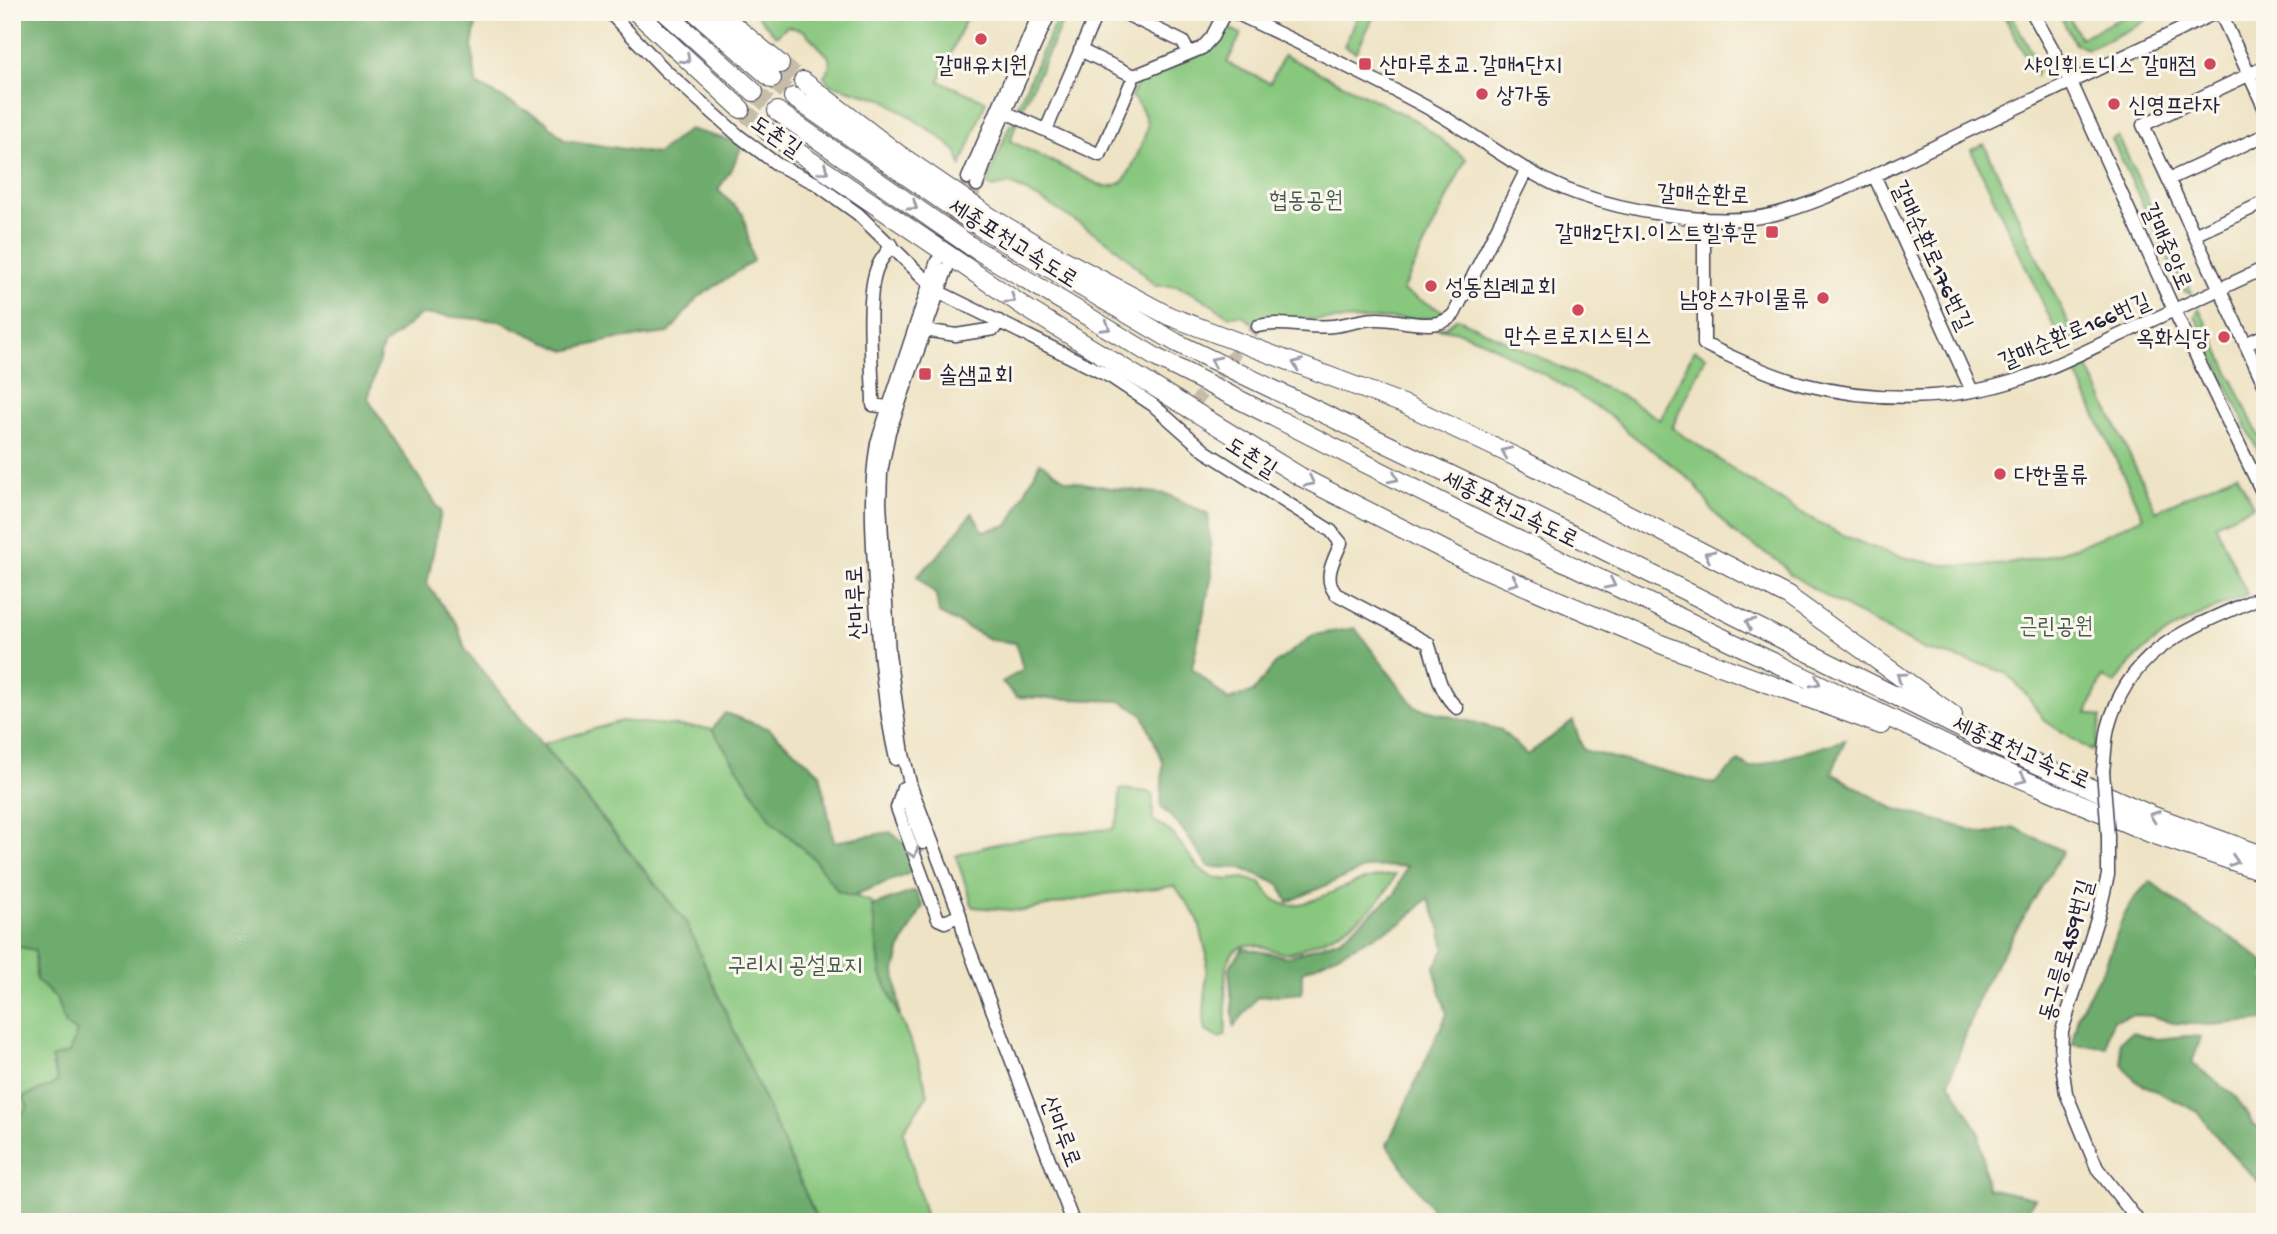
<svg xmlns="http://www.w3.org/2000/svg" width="2277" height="1234" font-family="'Gochi Hand','Poor Story',sans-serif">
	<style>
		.green { fill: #88c77e; stroke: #55745c; stroke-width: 2 }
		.forest { fill: #6eac6d; stroke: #486754; stroke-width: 2 }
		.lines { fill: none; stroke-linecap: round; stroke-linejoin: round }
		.minor-tunnel { stroke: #c5bca9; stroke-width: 12; stroke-dasharray: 12 6; stroke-linecap: butt }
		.highway-tunnel { stroke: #c5bca9; stroke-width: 18; stroke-dasharray: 18 9; stroke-linecap: butt }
		.minor-casing { stroke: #413f50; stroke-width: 15 }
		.highway-casing { stroke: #413f50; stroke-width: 20 }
		.minor { stroke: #fff; stroke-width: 12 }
		.highway { stroke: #fff; stroke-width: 18 }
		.minor-bridge-casing { stroke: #413f50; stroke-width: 15; stroke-linecap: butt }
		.minor-bridge { stroke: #fff; stroke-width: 12 }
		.oneway { stroke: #9c9ca7 }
		.poi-dot { fill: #d1495b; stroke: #fbf7ec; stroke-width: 2.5 }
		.labels { text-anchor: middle; stroke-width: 6; stroke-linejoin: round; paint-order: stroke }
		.poi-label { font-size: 23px; fill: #22223b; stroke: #fbf7ec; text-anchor: start }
		.street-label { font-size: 23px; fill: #22223b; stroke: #fbf7ec }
		.park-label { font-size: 23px; fill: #465c52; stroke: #fbf7ec }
	</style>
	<rect width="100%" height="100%" fill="#fbf7ec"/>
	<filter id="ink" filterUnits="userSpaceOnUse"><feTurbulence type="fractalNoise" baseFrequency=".0143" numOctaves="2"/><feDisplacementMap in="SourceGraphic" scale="14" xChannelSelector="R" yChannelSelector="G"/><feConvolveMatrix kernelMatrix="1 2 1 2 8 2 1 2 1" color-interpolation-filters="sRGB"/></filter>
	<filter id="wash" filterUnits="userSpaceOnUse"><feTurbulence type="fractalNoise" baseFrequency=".00686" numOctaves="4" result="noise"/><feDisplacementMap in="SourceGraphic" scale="28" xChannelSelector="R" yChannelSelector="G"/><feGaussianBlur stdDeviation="1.57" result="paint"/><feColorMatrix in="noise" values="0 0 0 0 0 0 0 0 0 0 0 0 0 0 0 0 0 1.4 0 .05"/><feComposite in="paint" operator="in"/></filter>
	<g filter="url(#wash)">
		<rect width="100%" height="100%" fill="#eee3c4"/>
		<!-- green -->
		<path class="green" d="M754 12H969L939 81 986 101 961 166 957 152 940 137 885 100 829 84 824 76 830 68 829 57 804 31 787 26 776 36Z
			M1060 12H1067L1021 111 1018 105Z
			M1360 12H1376L1356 52 1344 46Z
			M2002 12H2010L2039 66 2036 75Z
			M2058 12H2066L2080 38 2134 12H2157L2137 26 2088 49 2075 44Z
			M1228 28 1241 34 1227 63 1270 83 1284 55 1417 121 1466 159 1402 291 1447 313 1438 318 1318 320 1270 316 1252 323 1242 315 1228 316 1202 298 1178 286H1155L1130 260 1109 242 1040 199 1011 184 993 188 987 184 1010 124 1017 121 1010 141 1102 186C1109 187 1117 187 1123 181 1130 174 1147 135 1147 125 1146 116 1139 102 1131 97L1137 84 1145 77 1206 52 1214 44 1222 30Z
			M2118 136 2192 293H2190L2183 291 2112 139Z
			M1984 144 2078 344 2065 350 1971 150Z
			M2199 308 2265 450V466L2195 316Z
			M1457 318 1630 400 1660 420 1694 350 1706 356 1672 428C1791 506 1891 595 2044 557 2079 548 2111 532 2143 517L2074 369 2086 363 2156 511 2237 473 2253 506 2215 524 2247 594C2197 617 2146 635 2115 684L2102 677 2087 713 2101 717 2095 748H2092L2091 751 2044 720 2026 694 2006 673 1980 664 1925 650 1827 597 1790 574 1781 563 1734 533 1713 511 1695 484 1673 466 1628 432 1614 419 1559 383 1485 342 1459 332 1431 327H1446Z
			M621 721 712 729 773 822 813 858 838 891 872 902 881 974 918 1059 928 1094 903 1131 927 1222H818L686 922 543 744Z
			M1120 789 1148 792 1153 796V820L1172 833 1199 868 1210 876 1227 880 1244 878 1261 883C1268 893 1272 900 1284 904 1302 910 1340 887 1357 882 1370 878 1382 875 1395 875 1381 910 1339 935 1305 947 1299 950 1291 954 1285 953 1273 952 1259 943 1248 945 1239 946 1231 953 1228 961 1222 974 1228 1018 1225 1036L1218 1038 1206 1031 1204 1021 1207 955 1198 919 1175 886 1105 894 1023 911 973 907 956 856C1001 839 1064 832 1113 829L1119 815Z
			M12 945 35 950 49 993 56 998 65 1025 77 1032 69 1053 52 1066 58 1080 53 1085 23 1097 28 1107 23 1113 12 1114Z"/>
		<!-- forest -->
		<path class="forest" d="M12 12H478L472 46 476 84 544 120 565 140 657 154 689 129 743 144 733 166 718 190 743 214 753 261 696 299 669 333 611 340 566 351 500 321 421 314 383 346 368 399 441 512 427 584 457 625 466 651 686 922 818 1222H12V1114L23 1113 28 1107 23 1097 53 1085 58 1080 51 1058 69 1053 77 1032 65 1025 56 998 36 980 35 950 12 945Z
			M1040 462 1066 480 1111 488 1167 494 1208 514 1212 575 1192 668 1228 700 1253 692 1276 663 1314 635 1355 628 1415 707 1501 730 1527 755 1573 721 1583 750 1714 784 1739 761 1750 768 1845 740 1832 773 1893 808 1986 834 2013 827 2063 851 1983 986 1949 1081 1979 1132 1987 1188 2035 1198 2021 1222H1825L1800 1216V1222H1436L1432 1209 1387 1145 1447 1014 1434 968 1445 948 1440 927 1428 898 1403 922 1302 972V993L1257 997 1234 1027 1229 968 1243 948 1288 957 1340 939 1395 894 1407 866 1368 867 1288 902 1279 884 1241 868 1209 867 1181 827 1161 807 1163 762 1143 715 1121 701 1016 697 1002 682 1023 670 1016 643 991 640 939 613 936 595 917 576 937 557 972 513 983 531 1009 525Z
			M725 713 769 729 820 773 834 842 890 832 907 845 914 869 910 873 852 896 838 891 813 858 773 822 712 729Z
			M2150 881 2193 915 2239 942 2265 963V1020L2211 1025 2173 1023 2153 1016 2133 1015 2113 1020 2108 1032 2107 1047 2072 1044 2078 1014 2105 966 2123 917 2136 896Z
			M915 891 923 906 901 947 895 971 900 1018 881 974 872 906Z
			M2133 1032 2156 1039 2187 1036 2201 1037 2192 1063 2236 1097 2253 1124 2265 1130V1189L2221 1142 2197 1111 2136 1081 2122 1064 2120 1041Z"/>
	</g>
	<g filter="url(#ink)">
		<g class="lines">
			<!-- minor-tunnel -->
			<path class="minor-tunnel" d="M939 257 968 178
				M948 264 977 185
				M1183 417 1258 326"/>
			<!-- highway-tunnel -->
			<path class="highway-tunnel" d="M780 64 803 81
				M772 79 793 97
				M754 92 777 111
				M741 109 767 131"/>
			<defs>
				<path id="minor" d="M609 12 666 71 739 136 778 165 815 183 858 214 929 283
					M1122 12 1183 42 1189 53
					M1234 12C1302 45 1371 76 1437 113 1483 140 1527 176 1578 194 1626 211 1702 224 1753 218 1810 211 1881 171 1934 147 2028 102 2122 57 2217 12
					M2032 12 2071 82 2174 310 2265 498
					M2220 12 2265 109
					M1080 50 1134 76
					M2265 67 2143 125 2265 386
					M1005 112 1100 155 1134 76 1202 48 1212 37 1225 12
					M1046 130 1097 12
					M1874 175 1972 391
					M968 178 1040 12
					M2169 179 2265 135
					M977 185 996 132 1050 12
					M1704 218V344C1736 359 1769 375 1803 384 1873 402 1954 402 2023 378 2057 366 2088 350 2120 335 2168 313 2217 290 2265 268
					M2194 235 2265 202
					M892 245C887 252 880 260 877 268 865 297 873 372 873 405L894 408
					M947 268 889 432 881 472 880 503 889 654 903 754 911 787 960 915 965 938 1073 1222
					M939 292 1111 377 1153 405 1205 451 1331 531 1341 543C1334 560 1322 578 1336 594L1428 643C1437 667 1437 690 1457 708
					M1258 326C1283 320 1308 329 1333 326 1347 325 1361 319 1376 319 1399 318 1436 334 1454 314L1527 169
					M918 329 956 335 994 329 999 321
					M2245 344 2265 335
					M896 759C883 702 878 642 875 583 872 535 869 490 877 443L937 261
					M2103 771C2105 757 2105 742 2108 728 2130 644 2195 627 2265 595
					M903 788 897 808 938 919 945 922 960 915
					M905 794 923 843
					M2108 836V875L2099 913 2062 1031 2061 1057 2066 1093 2097 1168 2139 1222"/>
				<path id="highway" d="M636 12 741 109
					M665 12 754 92
					M695 12 772 79
					M718 12 780 64
					M803 81 897 153 989 216 1042 248 1169 316 1406 405 1518 458 1788 596 1953 715
					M793 97 983 229 1177 343 1497 497 1996 746 2151 815 2265 856
					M777 111 972 247 1157 358 1483 523 1986 764 2152 834 2265 872
					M767 131 1026 308 1301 477 1466 561 1663 645 1881 725"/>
			</defs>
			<!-- minor casing -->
			<use href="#minor" class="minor-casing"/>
			<!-- highway casing -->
			<use href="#highway" class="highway-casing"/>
			<!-- minor -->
			<use href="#minor" class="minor"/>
			<!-- highway -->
			<use href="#highway" class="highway"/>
			<defs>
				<path id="minor-bridge" d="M2103 771 2108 836"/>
			</defs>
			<!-- minor-bridge casing -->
			<use href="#minor-bridge" class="minor-bridge-casing"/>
			<!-- minor-bridge -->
			<use href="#minor-bridge" class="minor-bridge"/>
		</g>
		<!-- one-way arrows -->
		<defs><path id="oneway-chevron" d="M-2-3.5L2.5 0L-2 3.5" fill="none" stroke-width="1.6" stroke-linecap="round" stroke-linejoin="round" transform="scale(1.75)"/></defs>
		<g class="oneway">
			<use href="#oneway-chevron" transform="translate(686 59) rotate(43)"/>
			<use href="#oneway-chevron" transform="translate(824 170) rotate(34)"/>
			<use href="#oneway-chevron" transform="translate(913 206) rotate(35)"/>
			<use href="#oneway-chevron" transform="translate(1011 299) rotate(34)"/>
			<use href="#oneway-chevron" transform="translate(1106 327) rotate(31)"/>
			<use href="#oneway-chevron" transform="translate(1215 361) rotate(-154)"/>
			<use href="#oneway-chevron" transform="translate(1297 364) rotate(-159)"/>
			<use href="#oneway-chevron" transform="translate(1506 452) rotate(-155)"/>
			<use href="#oneway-chevron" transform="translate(1394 478) rotate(27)"/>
			<use href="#oneway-chevron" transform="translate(1310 482) rotate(27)"/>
			<use href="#oneway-chevron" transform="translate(1709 555) rotate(-153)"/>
			<use href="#oneway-chevron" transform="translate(1514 582) rotate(23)"/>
			<use href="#oneway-chevron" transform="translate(1611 584) rotate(26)"/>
			<use href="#oneway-chevron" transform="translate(1750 623) rotate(-154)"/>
			<use href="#oneway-chevron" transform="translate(1901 677) rotate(-144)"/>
			<use href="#oneway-chevron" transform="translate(1816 682) rotate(26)"/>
			<use href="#oneway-chevron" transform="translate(2022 779) rotate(23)"/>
			<use href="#oneway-chevron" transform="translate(2154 816) rotate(-159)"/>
			<use href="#oneway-chevron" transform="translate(913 853) rotate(71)"/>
			<use href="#oneway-chevron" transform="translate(2234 861) rotate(18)"/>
		</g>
	</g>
	<!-- markers -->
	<g class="poi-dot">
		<circle cx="981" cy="39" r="7"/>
		<rect x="1358" y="57" width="14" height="14" rx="3.5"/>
		<circle cx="2210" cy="64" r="7"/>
		<circle cx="1482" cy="94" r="7"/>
		<circle cx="2114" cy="104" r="7"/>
		<rect x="1765" y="225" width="14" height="14" rx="3.5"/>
		<circle cx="1431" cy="286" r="7"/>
		<circle cx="1823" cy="298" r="7"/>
		<circle cx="1578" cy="310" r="7"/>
		<circle cx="2224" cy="337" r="7"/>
		<rect x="918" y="367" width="14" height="14" rx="3.5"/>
		<circle cx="2000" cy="474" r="7"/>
	</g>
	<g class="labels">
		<!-- poi labels -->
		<g class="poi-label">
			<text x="981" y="72" text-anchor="middle">갈매유치원</text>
			<text x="1379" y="72">산마루초교.갈매1단지</text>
			<text x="2196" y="72" text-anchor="end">샤인휘트니스 갈매점</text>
			<text x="1496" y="102">상가동</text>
			<text x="2128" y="112">신영프라자</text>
			<text x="1758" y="240" text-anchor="end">갈매2단지.이스트힐후문</text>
			<text x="1445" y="294">성동침례교회</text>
			<text x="1809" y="306" text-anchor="end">남양스카이물류</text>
			<text x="1578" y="343" text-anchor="middle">만수르로지스틱스</text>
			<text x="2210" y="345" text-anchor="end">옥화식당</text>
			<text x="939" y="382">솔샘교회</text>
			<text x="2014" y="482">다한물류</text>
		</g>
		<!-- street labels -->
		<g class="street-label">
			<text transform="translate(777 135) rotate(34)" y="8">도촌길</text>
			<text transform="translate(1703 193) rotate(2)" y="8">갈매순환로</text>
			<text transform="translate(1014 242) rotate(32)" y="8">세종포천고속도로</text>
			<text transform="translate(2168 246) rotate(66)" y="8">갈매중앙로</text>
			<text transform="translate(1933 255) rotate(65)" y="8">갈매순환로176번길</text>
			<text transform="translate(2074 330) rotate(-23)" y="8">갈매순환로166번길</text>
			<text transform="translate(1252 456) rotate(32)" y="8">도촌길</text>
			<text transform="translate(1511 508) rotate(26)" y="8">세종포천고속도로</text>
			<text transform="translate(855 603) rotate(-93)" y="8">산마루로</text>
			<text transform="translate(2022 751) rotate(24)" y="8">세종포천고속도로</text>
			<text transform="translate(2065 950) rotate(-74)" y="8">동구릉로459번길</text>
			<text transform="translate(1062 1131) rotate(69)" y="8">산마루로</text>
		</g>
		<!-- park labels -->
		<g class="park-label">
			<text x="1306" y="207">협동공원</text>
			<text x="2056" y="633">근린공원</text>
			<text x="795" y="972">구리시 공설묘지</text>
		</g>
	</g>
	<!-- margin -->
	<rect width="2277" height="1234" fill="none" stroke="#fbf7ec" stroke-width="42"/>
</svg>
